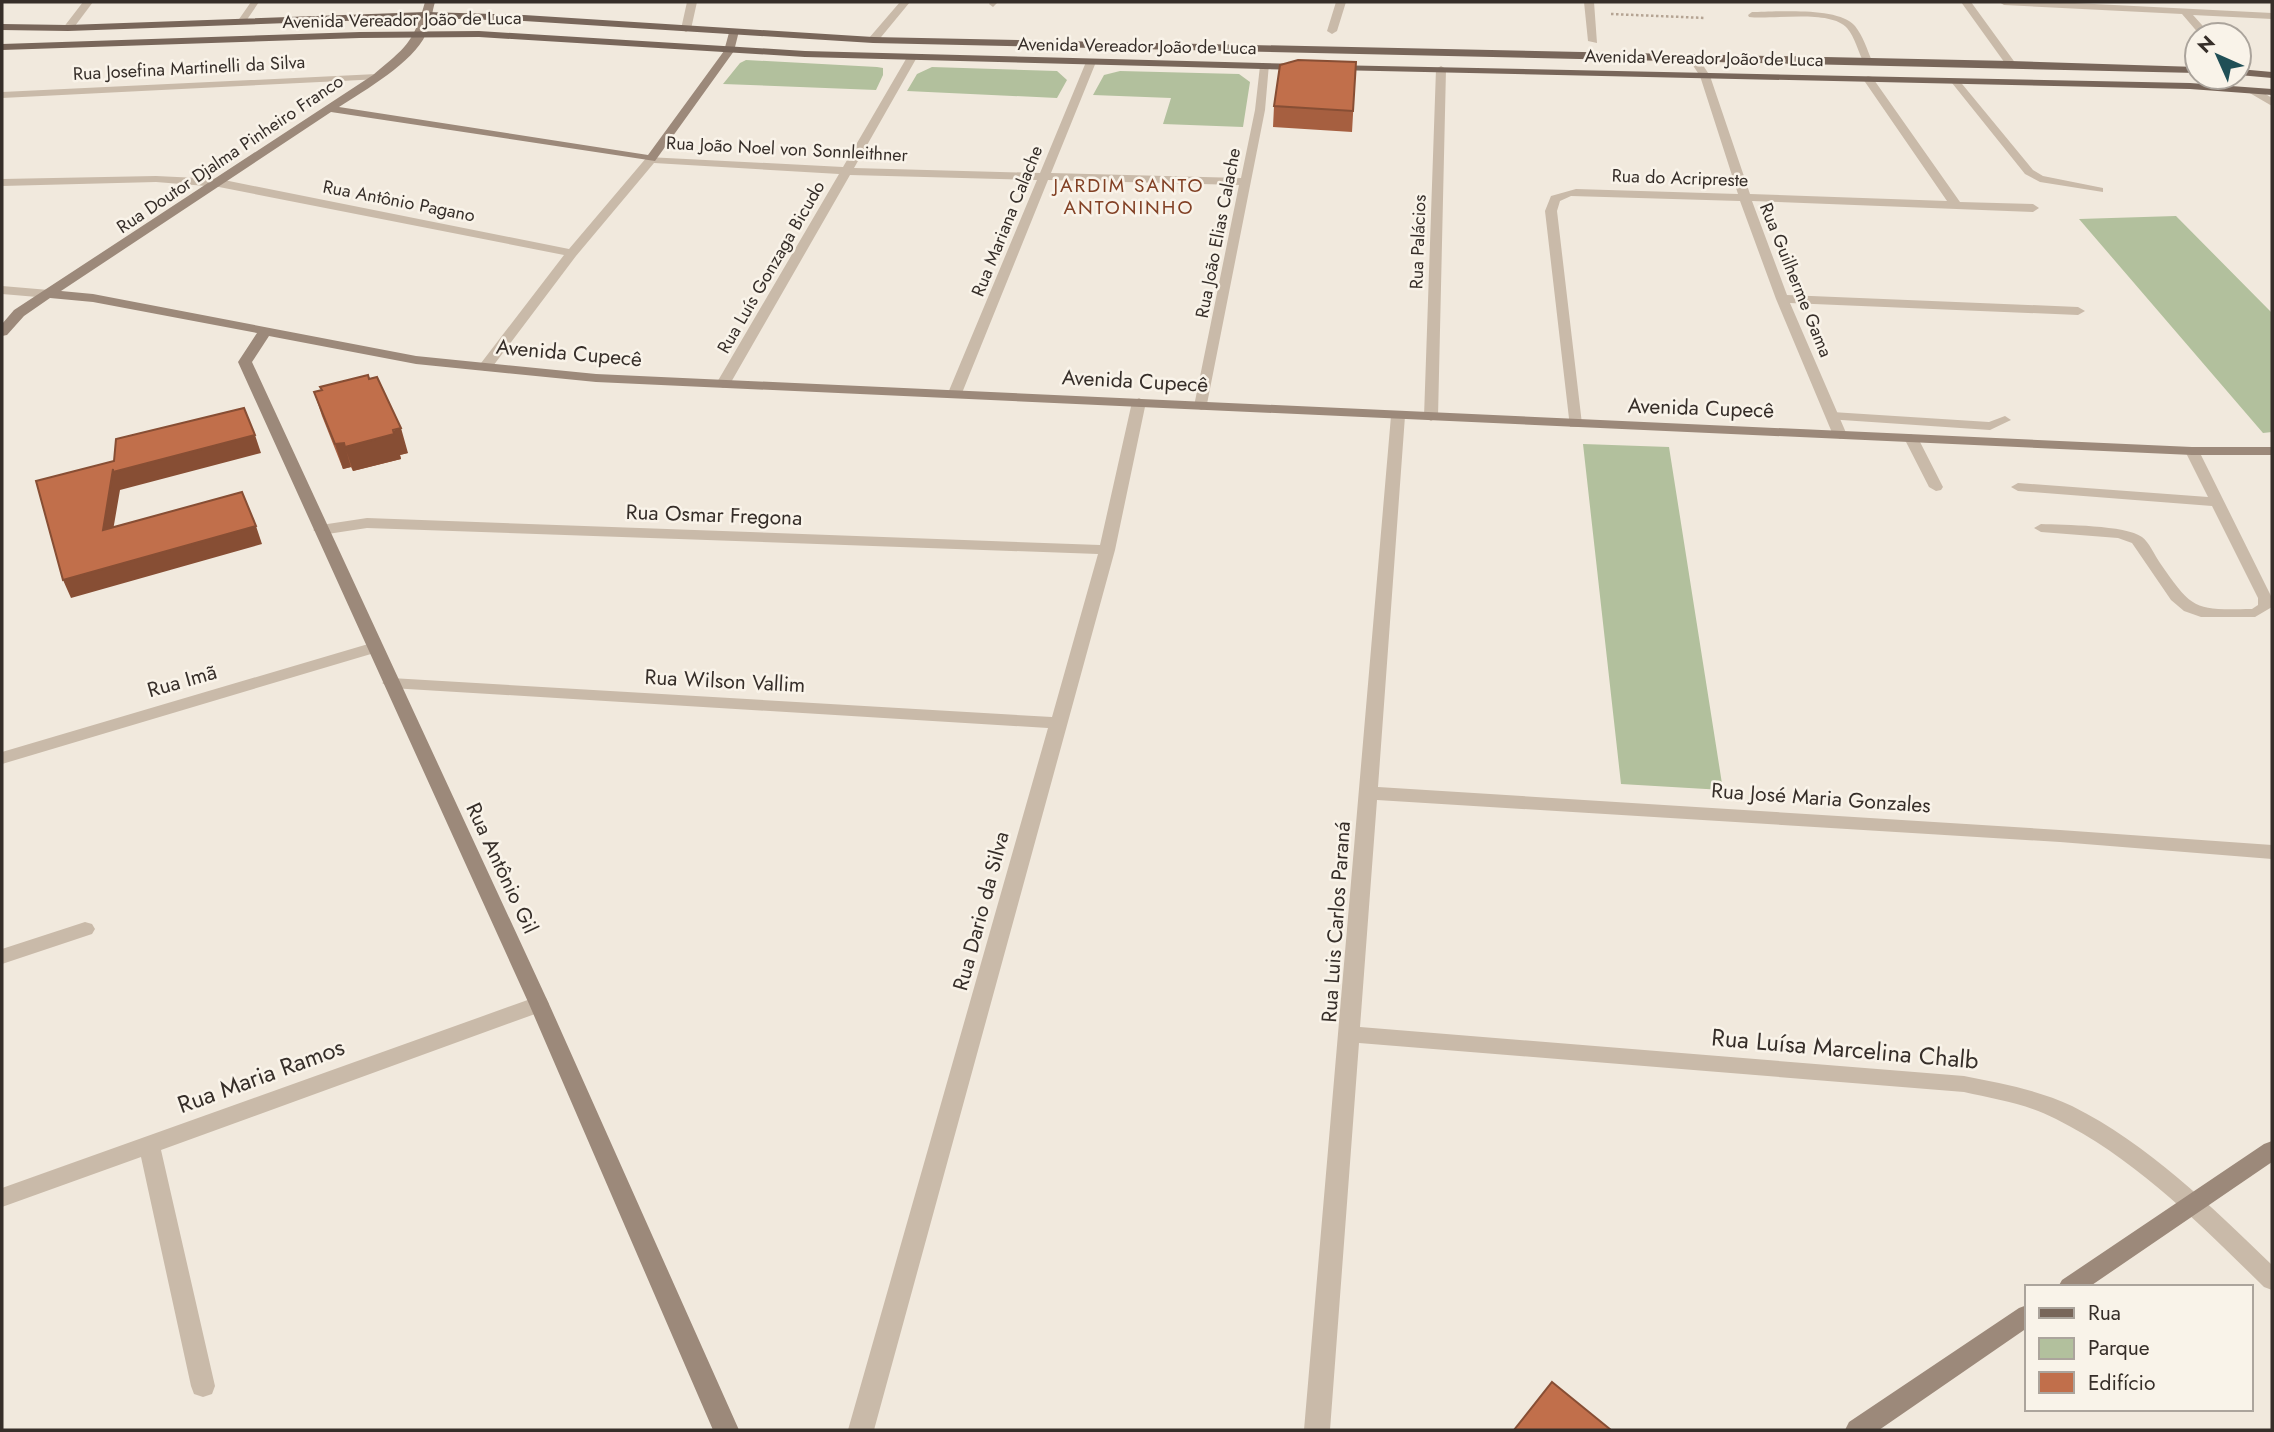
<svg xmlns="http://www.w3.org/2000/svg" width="2274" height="1432" font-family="Jost,sans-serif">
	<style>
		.green { fill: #b2c09d }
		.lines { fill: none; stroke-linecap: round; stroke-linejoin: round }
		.path { stroke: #b5a493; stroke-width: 2.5; stroke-dasharray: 2.5 2.5; stroke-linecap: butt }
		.lane { fill: #c9baa9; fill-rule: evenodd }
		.street { fill: #c9baa9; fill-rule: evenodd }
		.secondary { fill: #9c897a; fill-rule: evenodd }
		.primary { fill: #78665a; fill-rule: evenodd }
		.wall { fill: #a65f40 }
		.shaded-wall { fill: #874e34 }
		.building { fill: #c16f4b; stroke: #874e34; stroke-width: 2 }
		.labels { text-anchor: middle; stroke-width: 5; stroke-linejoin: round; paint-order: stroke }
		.far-street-label { font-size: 18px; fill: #362e29; stroke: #f9f3e9 }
		.far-neighbourhood-label { font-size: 19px; letter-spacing: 2px; fill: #824125; stroke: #f9f3e9 }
		.street-label { font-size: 21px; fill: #362e29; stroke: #f9f3e9 }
		.near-street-label { font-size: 24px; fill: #362e29; stroke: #f9f3e9 }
	</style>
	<rect width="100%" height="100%" fill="#f1e9dd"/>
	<!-- green -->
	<path class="green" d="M746 60 877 67 883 68V75L876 90 723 84 740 63Z
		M932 67 1057 71 1067 80 1057 98 907 91 917 74Z
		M1120 71 1239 74 1250 82 1243 127 1163 124 1171 98 1093 95 1104 75Z
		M2176 216 2272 313V432L2263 433 2079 219Z
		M1583 444 1669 447 1723 790 1621 784Z"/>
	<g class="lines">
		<!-- path -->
		<path class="path" d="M1611 14 1705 18"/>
		<!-- lane -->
		<path class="lane" d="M251 2H259L244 24H238L237 22Z
			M990 2H998L993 7 989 4Z
			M1752 12C1777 12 1838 6 1855 26 1863 36 1867 49 1872 61L1864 63C1858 52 1855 37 1847 28 1830 9 1773 20 1749 17L1748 15Z
			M1952 79H1958L2033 170 2043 176 2103 188V192L2040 182 2025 174 1952 83Z
			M1832 412 1989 422 2005 416 2011 420 1990 430 1827 419V413Z
			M1911 434 1918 438 1943 487 1941 490 1936 491 1929 487 1904 438Z
			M2192 447 2199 451 2272 598V607L2255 617H2201L2184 611 2171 600 2132 543 2118 538 2041 532 2034 528 2041 524C2063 525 2126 525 2142 537 2149 542 2155 556 2160 563 2193 611 2195 610 2252 609L2258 605V598L2212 506 2018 491 2011 487 2018 483 2208 497 2185 451Z"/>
		<!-- street -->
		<path class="street" d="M83 2H93L72 30H64L63 28Z
			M687 2H697L691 29 686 32 681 29Z
			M900 2H910L877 42H869V38Z
			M1336 2H1346L1337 31 1332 34 1327 31Z
			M1584 2H1594L1597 43 1588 41Z
			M1961 2H1971L2016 64 2015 66H2007Z
			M1999 2H2055L2272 13V19L2193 15 2211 35H2200L2182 14 2004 5Z
			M911 56 916 59 854 168 1040 173 1086 62 1091 59 1096 62 1051 173 1241 178 1255 110 1260 66 1269 64 1265 110 1206 409 1201 410 1194 406 1239 185 1048 180 962 393 955 397 948 393 1037 180 850 175 730 384 723 388 716 384 839 174 654 163 576 256 490 370 485 371 478 367 564 255 219 187 156 182 2 186V179L156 176 219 179 569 249 647 157 843 167 906 59Z
			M1689 56H1697L1710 76 1750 194 1947 201 1863 79 1868 76 1872 77 1960 202 2033 204 2039 208 2033 212 1752 201 1787 295 2078 307 2085 311 2078 315 1790 303 1847 435 1840 439 1833 435 1776 299 1740 201 1571 196 1560 201 1557 211 1582 424 1580 427H1570L1545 211 1551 196 1576 189 1738 194 1700 76 1688 58Z
			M1441 66 1446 69 1438 417 1431 421 1424 417 1436 69Z
			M377 74 381 75V79L2 98V92Z
			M2248 88H2256L2272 98V106L2248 92Z
			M2 286 49 290 55 294 49 298 2 294Z
			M1139 398 1146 402 1115 550 874 1430H848L1048 728 391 688 382 683 391 678 1052 717 1098 554 367 528 321 535 313 530 321 525 367 518 1100 545 1132 402Z
			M1398 412 1405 416 1378 787 2060 830 2272 845V859L2060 842 1377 800 1360 1027 1964 1076C2000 1083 2038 1090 2072 1106 2148 1144 2212 1207 2272 1265V1290L2264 1287C2201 1225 2136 1159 2056 1119 2028 1104 1995 1099 1964 1092L1359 1043 1330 1430H1304L1391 416Z
			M375 642 381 643 383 647 381 651 2 764V752Z
			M85 922 92 924 95 929 92 934 2 964V949Z
			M539 996 546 998 549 1004 546 1010 161 1150 215 1386 212 1394 203 1397 194 1394 191 1386 141 1157 2 1207V1188Z"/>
		<!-- secondary -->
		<path class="secondary" d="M425 2H435C432 12 431 24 426 34 413 63 365 90 339 107L648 155 724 51 730 29 739 31 734 51 655 161 331 112 61 291 93 294 416 356 596 374 2192 447H2272V455H2192L596 382 416 364 269 336 252 362 549 1004 739 1430H713L529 1004 238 362 257 333 93 302 50 298 24 316 7 335 2 336V324L14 310 373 75C406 47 413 44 425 2Z
			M2272 1141V1162L2089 1287H2058L2062 1280 2264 1144Z
			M2027 1305V1328L1879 1430H1845L1849 1422 2019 1308Z"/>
		<!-- primary -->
		<path class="primary" d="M426 12 524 15 873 37 2011 61 2197 67V73L873 43 524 21 426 18 68 31 2 30V24L68 25Z
			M479 31 805 51 1303 64 1308 67 1303 70 805 57 479 37 360 38 2 50V44L360 32Z
			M1330 65 2190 83 2272 89V95L2190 89 1334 70 1330 69Z
			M2239 69 2272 72V78L2239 75Z"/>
	</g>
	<!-- wall -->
	<path class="wall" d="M1356 62 1352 132 1273 127 1274 106Z
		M314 392 408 453 400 455 401 459 353 471 351 467 343 469 322 416Z"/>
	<!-- shaded-wall -->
	<path class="shaded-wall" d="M401 428 408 453 400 455 401 459 353 471 345 447Z
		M255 435 261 453 120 490 110 548 103 530 113 469Z
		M344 443 351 467 343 469 335 444Z
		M256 526 262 544 71 598 63 580Z"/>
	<!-- building -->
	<path class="building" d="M1298 60 1356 62 1353 111 1274 106 1280 65Z
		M368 375 369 379 377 377 401 428 393 430 394 434 345 447 344 443 335 444 314 392 322 390 320 387Z
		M244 408 255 435 113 472V469L103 530 242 492 256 526 63 580 36 481 114 461 116 439Z
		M1552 1382 1611 1430H1514Z"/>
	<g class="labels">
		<!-- far-street labels -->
		<g class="far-street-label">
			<text transform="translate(402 20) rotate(-1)" y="6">Avenida Vereador João de Luca</text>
			<text transform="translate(1137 46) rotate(1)" y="6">Avenida Vereador João de Luca</text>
			<text transform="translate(1704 58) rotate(1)" y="6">Avenida Vereador João de Luca</text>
			<text transform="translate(189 68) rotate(-3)" y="6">Rua Josefina Martinelli da Silva</text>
			<text transform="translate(787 149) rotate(3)" y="6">Rua João Noel von Sonnleithner</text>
			<text transform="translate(230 154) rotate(-34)" y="6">Rua Doutor Djalma Pinheiro Franco</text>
			<text transform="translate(1680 178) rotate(2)" y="6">Rua do Acripreste</text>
			<text transform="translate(399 201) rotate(11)" y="6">Rua Antônio Pagano</text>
			<text transform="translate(1007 221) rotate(-68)" y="6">Rua Mariana Calache</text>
			<text transform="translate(1218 233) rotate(-79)" y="6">Rua João Elias Calache</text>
			<text transform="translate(1418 242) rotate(-88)" y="6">Rua Palácios</text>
			<text transform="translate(771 267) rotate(-60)" y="6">Rua Luís Gonzaga Bicudo</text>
			<text transform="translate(1796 280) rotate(68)" y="6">Rua Guilherme Gama</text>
		</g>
		<!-- far-neighbourhood labels -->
		<g class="far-neighbourhood-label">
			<text x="1129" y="192">JARDIM SANTO<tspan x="1129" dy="22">ANTONINHO</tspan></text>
		</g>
		<!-- street labels -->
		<g class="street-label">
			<text transform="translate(569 353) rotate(5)" y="7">Avenida Cupecê</text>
			<text transform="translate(1135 381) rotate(3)" y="7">Avenida Cupecê</text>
			<text transform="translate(1701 408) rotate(2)" y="7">Avenida Cupecê</text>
			<text transform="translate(714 515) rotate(2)" y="7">Rua Osmar Fregona</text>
			<text transform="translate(182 681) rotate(-16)" y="7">Rua Imã</text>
			<text transform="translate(725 681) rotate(3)" y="7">Rua Wilson Vallim</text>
			<text transform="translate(1821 798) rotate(4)" y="7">Rua José Maria Gonzales</text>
			<text transform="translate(502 868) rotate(65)" y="7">Rua Antônio Gil</text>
			<text transform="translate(981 911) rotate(-75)" y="7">Rua Dario da Silva</text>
			<text transform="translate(1336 922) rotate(-86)" y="7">Rua Luis Carlos Paraná</text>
		</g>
		<!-- near-street labels -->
		<g class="near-street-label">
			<text transform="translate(1845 1049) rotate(5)" y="8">Rua Luísa Marcelina Chalb</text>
			<text transform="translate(261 1076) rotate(-20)" y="8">Rua Maria Ramos</text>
		</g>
	</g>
	<!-- border -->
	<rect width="2274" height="1432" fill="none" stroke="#362e29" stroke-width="7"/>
	<!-- legend -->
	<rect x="2025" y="1285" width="228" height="126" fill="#f9f3e9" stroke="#aba49c" stroke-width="2"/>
	<rect x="2039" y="1308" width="35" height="10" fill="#78665a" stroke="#aba49c" stroke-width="2"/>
	<text x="2088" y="1320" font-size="21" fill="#362e29">Rua</text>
	<rect x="2039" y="1338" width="35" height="21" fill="#b2c09d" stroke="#aba49c" stroke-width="2"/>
	<text x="2088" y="1355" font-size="21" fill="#362e29">Parque</text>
	<rect x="2039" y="1372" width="35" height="21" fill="#c16f4b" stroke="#aba49c" stroke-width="2"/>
	<text x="2088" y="1390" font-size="21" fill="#362e29">Edifício</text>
	<!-- north arrow -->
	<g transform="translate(2218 56) rotate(315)"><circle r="33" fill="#f9f3e9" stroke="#aba49c" stroke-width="2"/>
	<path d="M0-5L12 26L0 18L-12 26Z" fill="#204f56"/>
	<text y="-10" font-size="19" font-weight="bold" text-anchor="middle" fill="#362e29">N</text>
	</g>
</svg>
